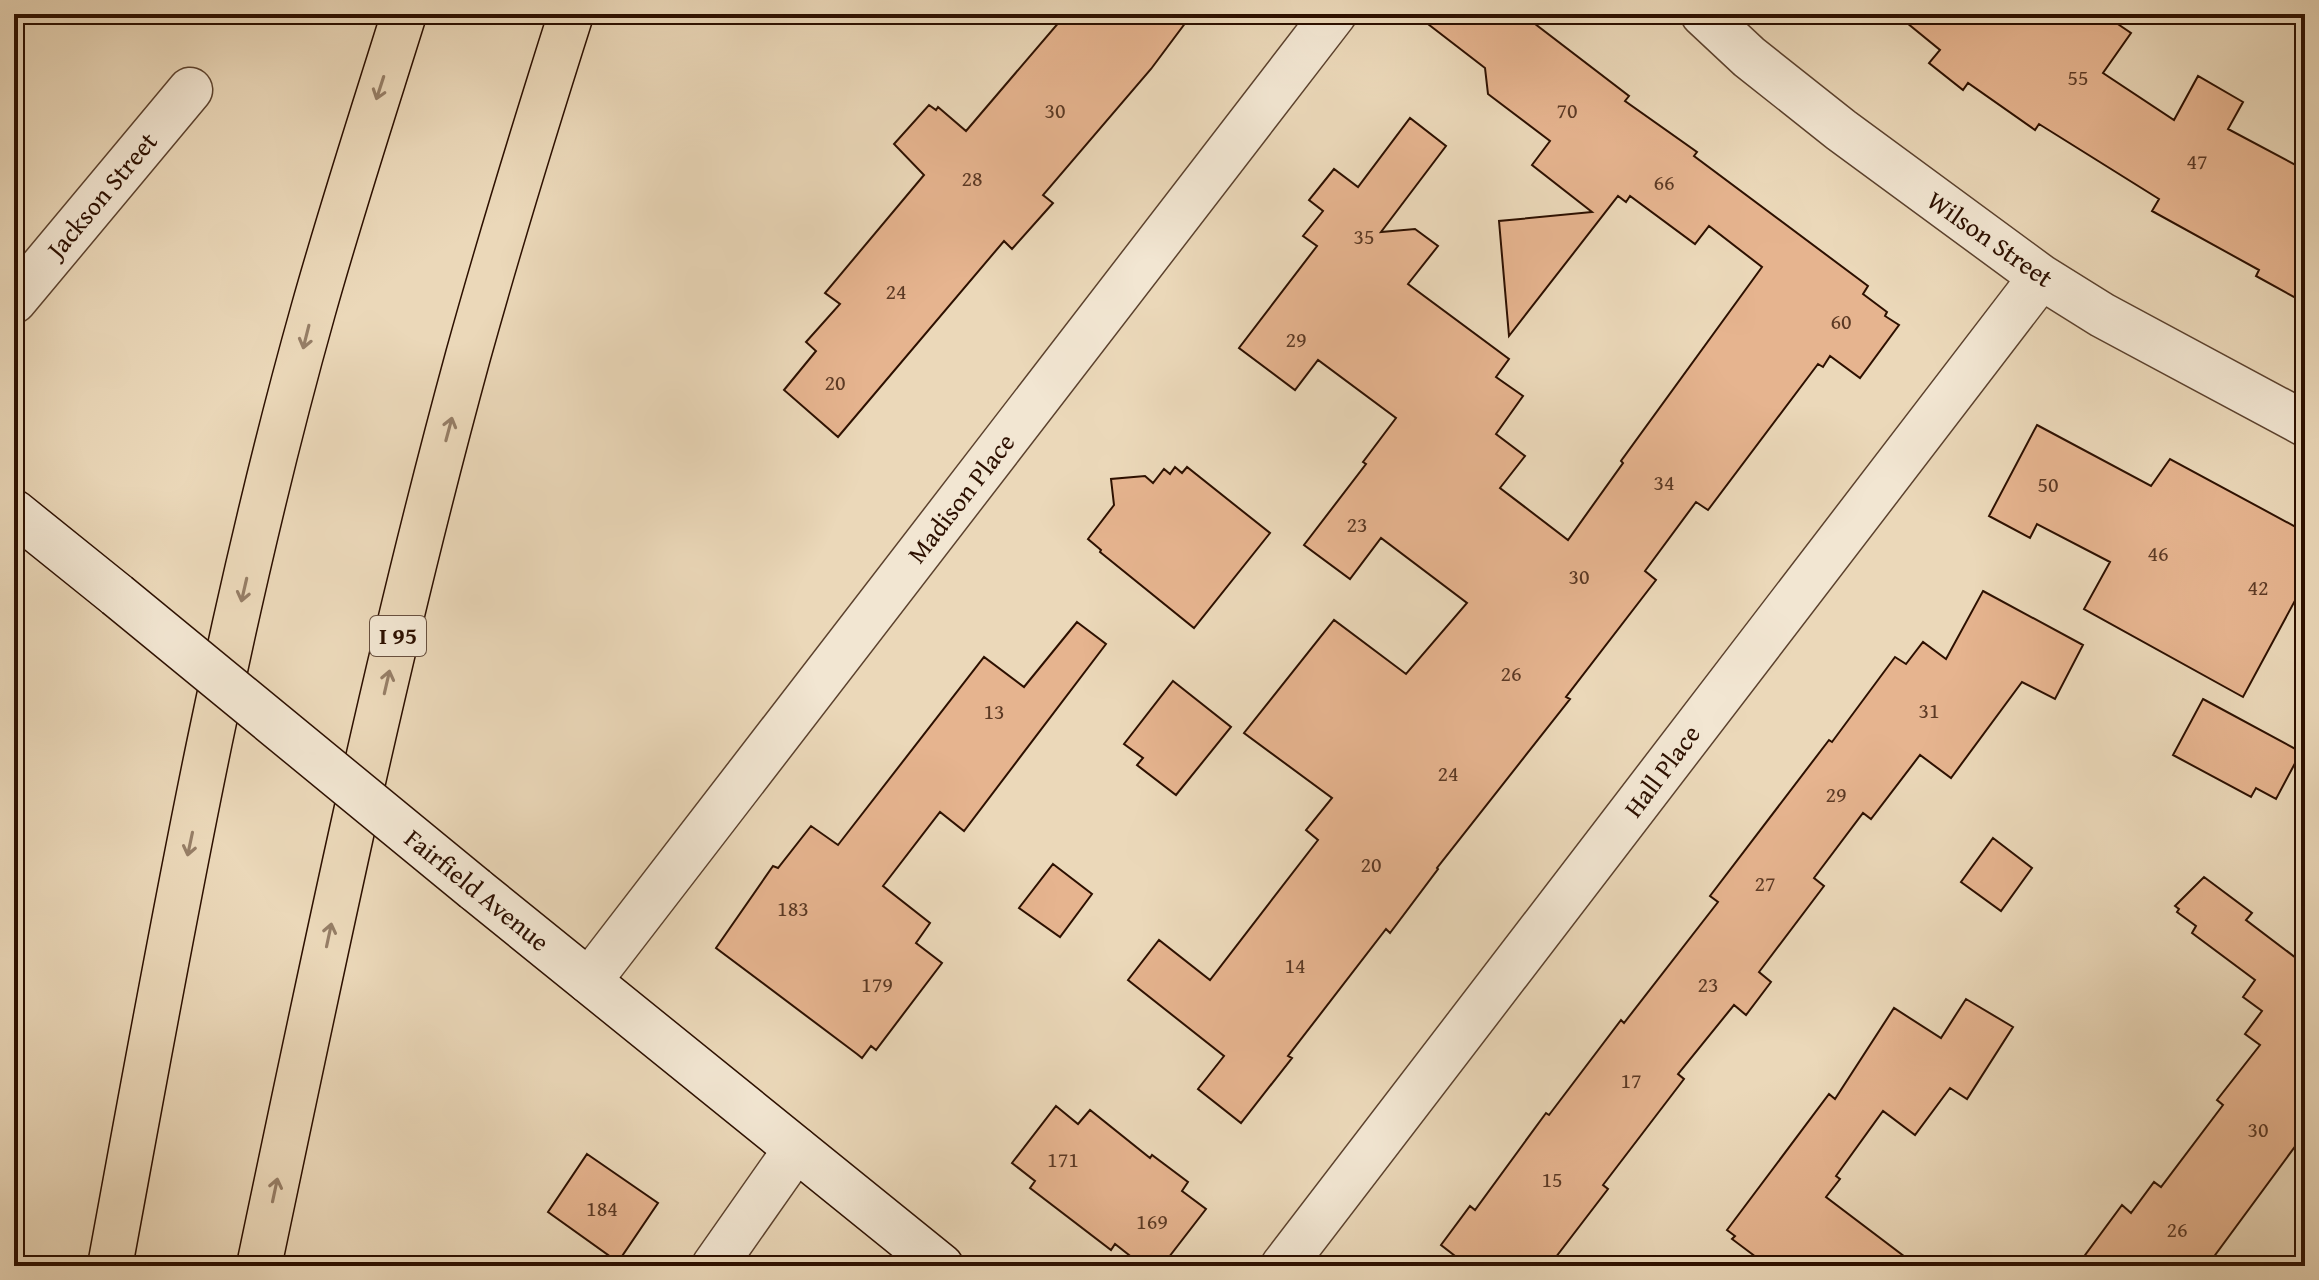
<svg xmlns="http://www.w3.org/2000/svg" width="2319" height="1280" font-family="'Gentium Book Plus',serif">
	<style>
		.building { fill: #e6b48f; stroke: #2d1000; stroke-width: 2 }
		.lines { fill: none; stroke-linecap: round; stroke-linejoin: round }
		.minor-casing { stroke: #5c422e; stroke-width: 47 }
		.secondary-casing { stroke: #2d1000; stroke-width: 47 }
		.motorway-casing { stroke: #2d1000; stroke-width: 47 }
		.minor { stroke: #f2e6d2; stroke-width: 44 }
		.secondary { stroke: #f2e6d2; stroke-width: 44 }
		.motorway { stroke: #ebd8b9; stroke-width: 44 }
		.secondary-bridge-casing { stroke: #2d1000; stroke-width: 47; stroke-linecap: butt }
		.secondary-bridge { stroke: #f2e6d2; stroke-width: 44 }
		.oneway { stroke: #967e66 }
		.labels { text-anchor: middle; stroke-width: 8; stroke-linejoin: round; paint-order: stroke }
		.number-label { font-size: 22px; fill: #5b3924 }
		.shield { fill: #f2e6d2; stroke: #68503f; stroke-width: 2 }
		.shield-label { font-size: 24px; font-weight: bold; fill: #2d1000 }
		.street-label { font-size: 26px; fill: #2d1000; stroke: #f2e6d2 }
	</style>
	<rect width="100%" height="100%" fill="#ebd8b9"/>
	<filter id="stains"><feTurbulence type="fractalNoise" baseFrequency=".0025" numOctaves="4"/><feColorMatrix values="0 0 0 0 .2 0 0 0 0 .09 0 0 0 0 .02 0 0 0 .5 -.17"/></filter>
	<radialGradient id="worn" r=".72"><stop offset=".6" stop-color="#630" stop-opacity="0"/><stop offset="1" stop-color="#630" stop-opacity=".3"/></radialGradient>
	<!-- building -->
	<path class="building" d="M1066 14H1192L1151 69 1043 195 1053 203 1012 249 1004 241 838 437 784 390 816 351 806 342 840 304 825 293 924 175 894 144 929 105 936 110 938 107 966 131Z
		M1415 14H1522L1629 96 1625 101 1697 152 1694 156 1868 286 1863 294 1887 312 1885 316 1899 325 1860 378 1830 356 1823 367 1818 364 1708 510 1696 502 1645 571 1656 580 1566 697 1570 699 1437 868 1438 869 1390 933 1386 929 1288 1056 1292 1058 1241 1123 1198 1089 1224 1056 1128 980 1159 940 1210 980 1318 840 1306 830 1332 798 1244 733 1334 620 1406 674 1467 603 1381 538 1350 579 1304 545 1366 464 1363 462 1396 418 1318 360 1295 390 1239 348 1317 246 1303 236 1323 211 1309 200 1334 169 1358 187 1410 118 1446 146 1381 232 1415 229 1438 246 1408 284 1509 359 1496 377 1523 396 1496 434 1525 456 1500 488 1568 540 1623 463 1621 461 1762 267 1709 226 1695 244 1630 196 1626 202 1618 196 1509 336 1499 221 1592 212 1532 165 1550 141 1488 94 1485 68Z
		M1896 14H2103L2131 33 2103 73 2174 120 2198 76 2243 102 2228 129 2305 170V303L2256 276 2259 270 2152 211 2159 199 2039 124 2035 130 1968 83 1963 90 1929 63 1940 50Z
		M2037 425 2151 486 2170 459 2305 532V582L2243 697 2084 609 2110 562 2037 524 2030 538 1989 516Z
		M1175 467 1182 473 1187 467 1270 533 1194 628 1100 552 1101 550 1088 539 1114 505 1111 479 1145 476 1153 483 1164 469 1170 474Z
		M1983 591 2083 645 2055 699 2022 682 1951 778 1920 755 1871 819 1863 813 1814 878 1824 886 1759 972 1771 982 1746 1015 1734 1005 1678 1074 1684 1079 1603 1185 1608 1189 1549 1266H1468L1441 1245 1470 1206 1475 1210 1546 1113 1549 1115 1621 1020 1624 1023 1718 902 1710 896 1829 740 1832 742 1895 657 1906 664 1923 642 1946 659Z
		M1077 622 1106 644 964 831 940 812 883 886 930 923 916 943 942 963 876 1050 871 1046 862 1058 857 1054 716 948 773 866 778 868 811 826 838 845 984 657 1024 687Z
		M1173 681 1231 727 1176 795 1137 765 1143 758 1124 744Z
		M2203 699 2301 752 2276 799 2256 788 2251 797 2173 755Z
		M1993 838 2032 868 2001 911 1961 882Z
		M1053 864 1092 894 1060 937 1019 908Z
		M2204 877 2252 913 2246 920 2300 961 2305 953V1133L2207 1266H2077L2122 1205 2131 1213 2154 1182 2161 1187 2223 1105 2217 1100 2260 1045 2245 1034 2262 1011 2243 997 2255 980 2192 933 2196 926 2177 912 2179 909 2175 906Z
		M1966 999 2013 1027 1967 1099 1950 1088 1915 1135 1883 1111 1836 1176 1840 1179 1826 1197 1917 1266H1768L1732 1239 1735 1236 1727 1230 1829 1094 1835 1099 1894 1008 1941 1038Z
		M1056 1106 1078 1124 1090 1110 1150 1158 1152 1155 1188 1182 1182 1191 1206 1209 1162 1266H1143L1115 1244 1111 1250 1030 1188 1035 1181 1012 1163Z
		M587 1154 658 1203 618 1262 548 1212Z"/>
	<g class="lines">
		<defs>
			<path id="minor" d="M1703 14 1749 57 1841 130 2041 277 2102 315 2305 424
				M14 301 190 90
				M589 981 1334 14
				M714 1266 796 1149
				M1283 1266 2041 277"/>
			<path id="secondary" d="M14 512 117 595
				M475 889 941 1266"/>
			<path id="motorway" d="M110 1266C169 946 225 624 313 311 341 211 373 113 404 14
				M259 1266C323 961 386 656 468 356 500 241 535 127 571 14"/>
		</defs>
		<!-- minor casing -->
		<use href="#minor" class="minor-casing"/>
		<!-- secondary casing -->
		<use href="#secondary" class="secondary-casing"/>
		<!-- motorway casing -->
		<use href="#motorway" class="motorway-casing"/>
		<!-- minor -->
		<use href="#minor" class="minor"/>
		<!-- secondary -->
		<use href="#secondary" class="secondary"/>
		<!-- motorway -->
		<use href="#motorway" class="motorway"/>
		<defs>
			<path id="secondary-bridge" d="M117 595 475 889"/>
		</defs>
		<!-- secondary-bridge casing -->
		<use href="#secondary-bridge" class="secondary-bridge-casing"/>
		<!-- secondary-bridge -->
		<use href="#secondary-bridge" class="secondary-bridge"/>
	</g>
	<!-- one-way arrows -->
	<defs><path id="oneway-shaft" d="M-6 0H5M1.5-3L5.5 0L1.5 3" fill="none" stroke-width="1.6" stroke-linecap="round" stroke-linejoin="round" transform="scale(2)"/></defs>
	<g class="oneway">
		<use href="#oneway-shaft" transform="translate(380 88) rotate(108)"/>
		<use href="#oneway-shaft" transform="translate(306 337) rotate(104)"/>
		<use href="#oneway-shaft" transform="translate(449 429) rotate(-75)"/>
		<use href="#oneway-shaft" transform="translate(244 590) rotate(103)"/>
		<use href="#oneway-shaft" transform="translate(387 682) rotate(-77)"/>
		<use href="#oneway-shaft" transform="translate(190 844) rotate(102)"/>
		<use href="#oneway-shaft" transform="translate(329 935) rotate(-78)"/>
		<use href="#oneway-shaft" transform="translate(275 1190) rotate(-78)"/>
	</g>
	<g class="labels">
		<!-- number labels -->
		<g class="number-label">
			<text x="2078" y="85">55</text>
			<text x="1055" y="118">30</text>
			<text x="1567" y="118">70</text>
			<text x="2197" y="169">47</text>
			<text x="972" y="186">28</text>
			<text x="1664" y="190">66</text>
			<text x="1364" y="244">35</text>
			<text x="896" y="299">24</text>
			<text x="1841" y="329">60</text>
			<text x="1296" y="347">29</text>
			<text x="835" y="390">20</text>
			<text x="1664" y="490">34</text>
			<text x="2048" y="492">50</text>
			<text x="1357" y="532">23</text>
			<text x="2158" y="561">46</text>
			<text x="1579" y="584">30</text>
			<text x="2258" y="595">42</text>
			<text x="1511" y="681">26</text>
			<text x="1929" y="718">31</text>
			<text x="994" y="719">13</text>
			<text x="1448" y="781">24</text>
			<text x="1836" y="802">29</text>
			<text x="1371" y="872">20</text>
			<text x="1765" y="891">27</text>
			<text x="793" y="916">183</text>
			<text x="1295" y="973">14</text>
			<text x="877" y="992">179</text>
			<text x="1708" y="992">23</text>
			<text x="1631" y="1088">17</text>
			<text x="2258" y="1137">30</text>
			<text x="1063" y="1167">171</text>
			<text x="1552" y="1187">15</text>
			<text x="602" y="1216">184</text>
			<text x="1152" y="1229">169</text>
			<text x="2177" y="1237">26</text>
		</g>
		<!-- shield labels -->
		<rect class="shield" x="370" y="616" width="56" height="40" rx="6"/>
		<g class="shield-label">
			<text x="398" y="644">I 95</text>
		</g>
		<!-- street labels -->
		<g class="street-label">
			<text transform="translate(102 195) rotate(-50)" y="9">Jackson Street</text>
			<text transform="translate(1990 239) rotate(35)" y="9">Wilson Street</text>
			<text transform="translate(961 498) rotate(-52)" y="9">Madison Place</text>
			<text transform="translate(1662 771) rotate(-53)" y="9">Hall Place</text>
			<text transform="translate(477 890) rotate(39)" y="9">Fairfield Avenue</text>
		</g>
	</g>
	<!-- margin -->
	<rect width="2319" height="1280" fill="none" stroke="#ebd8b9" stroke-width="48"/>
	<rect x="16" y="16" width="2287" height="1248" fill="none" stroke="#2d1000" stroke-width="4"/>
	<rect x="24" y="24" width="2271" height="1232" fill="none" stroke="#2d1000" stroke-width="2"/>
	<rect width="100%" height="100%" filter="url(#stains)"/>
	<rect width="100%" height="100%" fill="url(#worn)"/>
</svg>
